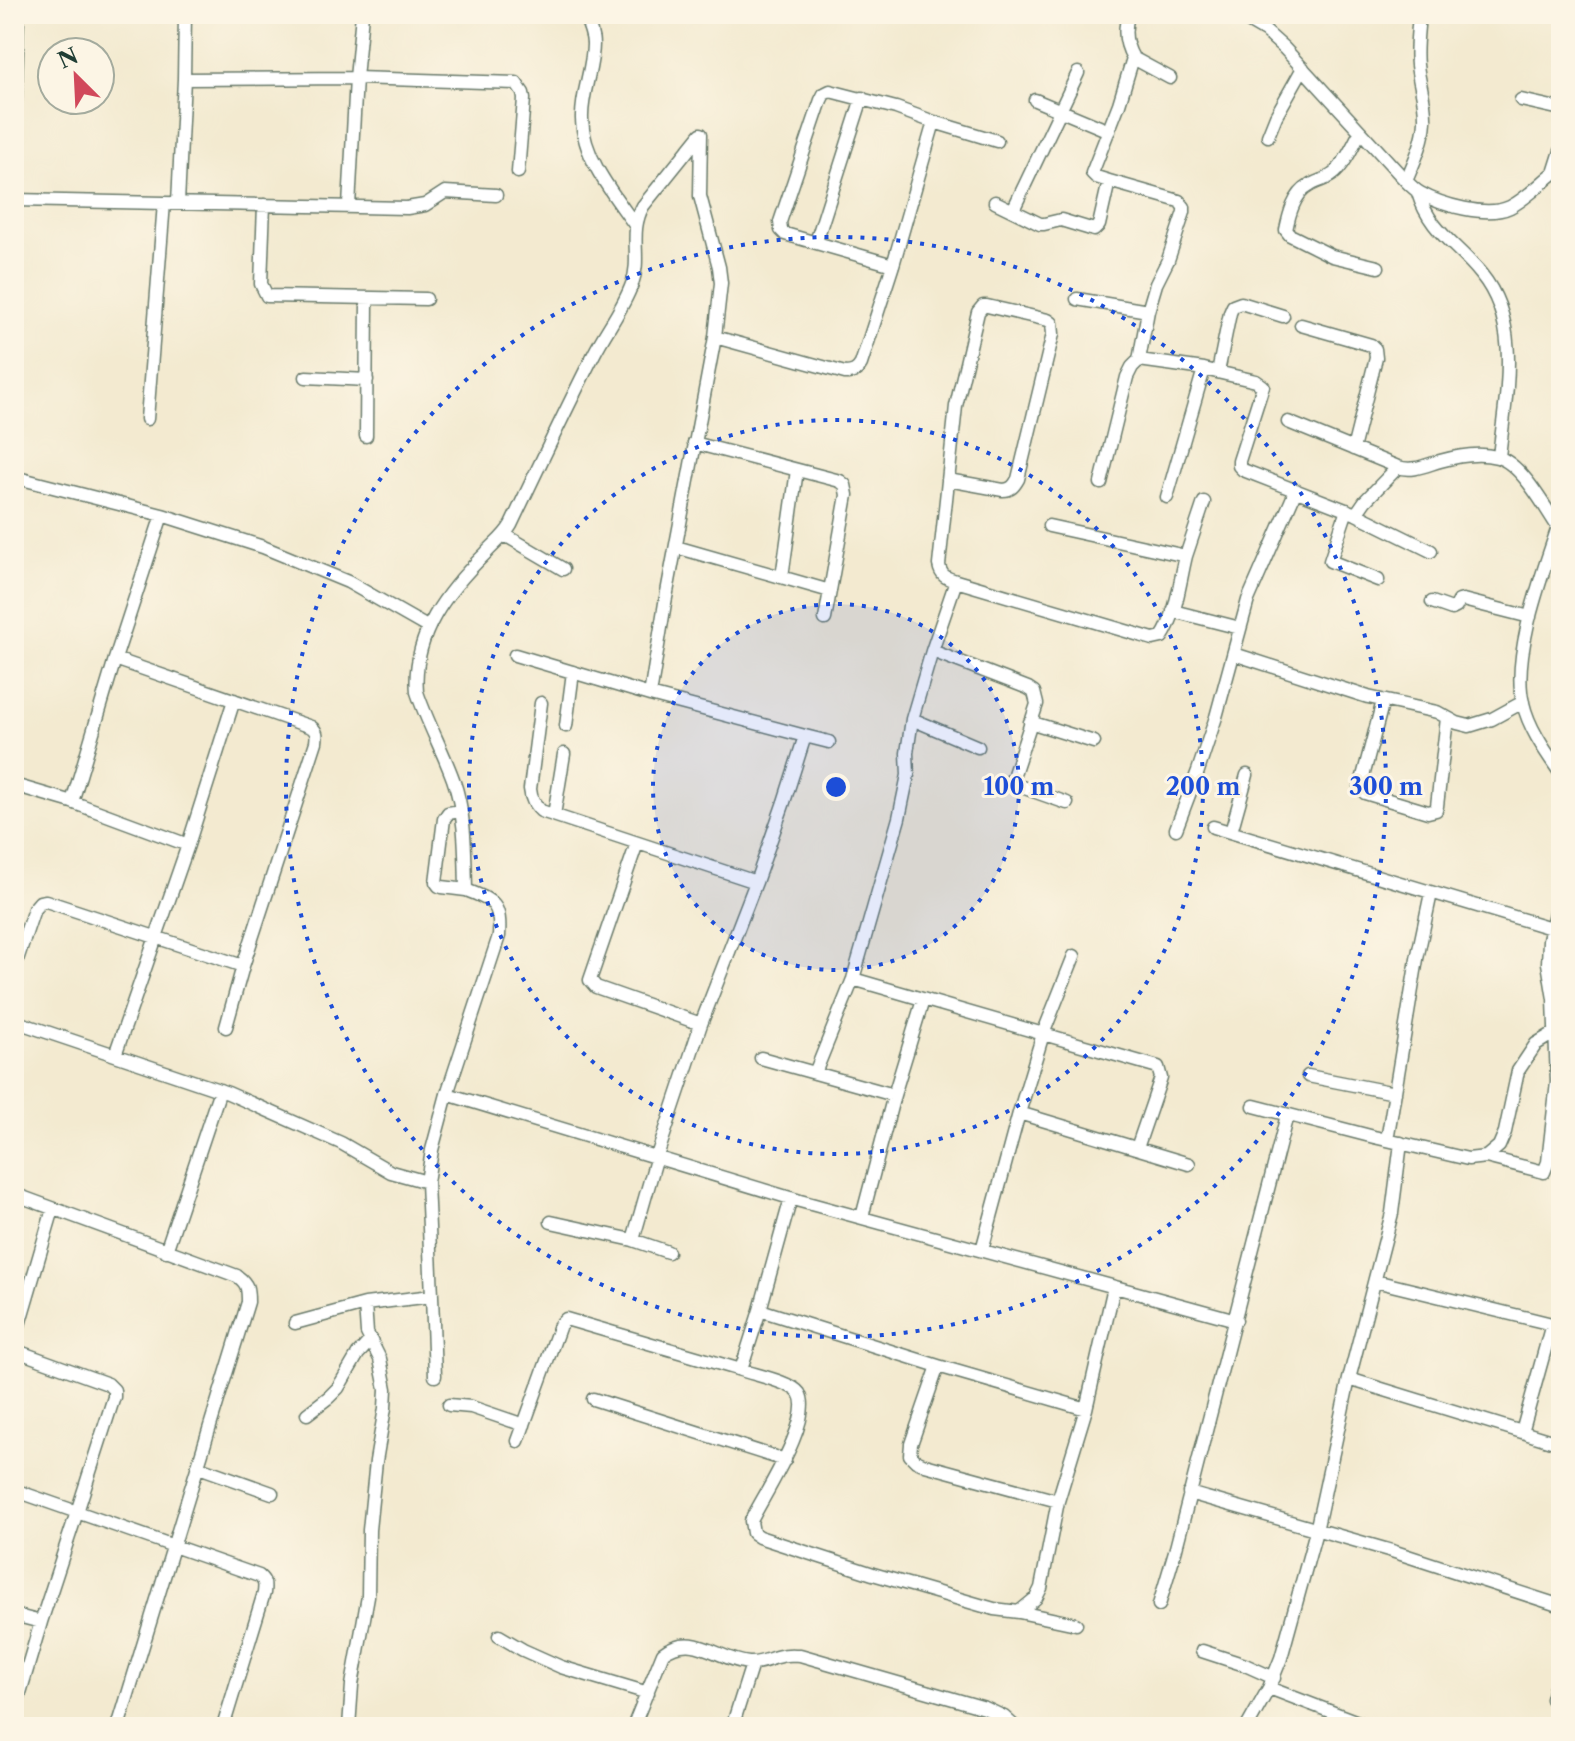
<svg xmlns="http://www.w3.org/2000/svg" width="1575" height="1741" font-family="'Libre Caslon Text',serif">
	<style>
		.lines { fill: none; stroke-linecap: round; stroke-linejoin: round }
		.minor-casing { stroke: #697a6b; stroke-width: 15 }
		.minor { stroke: #fff; stroke-width: 12 }
		.ring { fill: none; stroke: #1d4ed8; stroke-width: 4; stroke-dasharray: 4 8 }
		.centre { fill: #1d4ed8; stroke: #fcf5e5; stroke-width: 4 }
		.ring-label { font-size: 24px; text-anchor: middle; font-weight: bold; fill: #1d4ed8; stroke: #fcf5e5; stroke-width: 6; stroke-linejoin: round; paint-order: stroke }
	</style>
	<rect width="100%" height="100%" fill="#fcf5e5"/>
	<filter id="ink" filterUnits="userSpaceOnUse"><feTurbulence type="fractalNoise" baseFrequency=".0125" numOctaves="2"/><feDisplacementMap in="SourceGraphic" scale="16" xChannelSelector="R" yChannelSelector="G"/><feConvolveMatrix kernelMatrix="1 2 1 2 8 2 1 2 1" color-interpolation-filters="sRGB"/></filter>
	<filter id="wash" filterUnits="userSpaceOnUse"><feTurbulence type="fractalNoise" baseFrequency=".006" numOctaves="4" result="noise"/><feDisplacementMap in="SourceGraphic" scale="32" xChannelSelector="R" yChannelSelector="G"/><feGaussianBlur stdDeviation="1.8" result="paint"/><feColorMatrix in="noise" values="0 0 0 0 0 0 0 0 0 0 0 0 0 0 0 0 0 1.4 0 .05"/><feComposite in="paint" operator="in"/></filter>
	<g filter="url(#wash)">
		<rect width="100%" height="100%" fill="#f3ead0"/>
	</g>
	<g filter="url(#ink)">
		<g class="lines">
			<defs>
				<path id="minor" d="M584 14C588 23 593 34 593 44 593 69 581 94 582 119 583 158 613 194 635 225
					M1236 14 1265 31 1284 48 1406 181C1410 185 1415 190 1420 193 1441 205 1487 218 1510 207 1526 199 1540 184 1554 173L1561 171
					M1558 14 1561 15
					M1133 58 1170 78
					M184 79 356 78 362 14
					M1035 100 1109 131
					M1521 100 1561 109
					M934 122 997 141
					M1360 132C1354 144 1343 168 1332 175 1325 180 1316 181 1309 186 1294 194 1289 215 1286 230L1290 235 1332 256 1378 267
					M701 134 700 196 719 267 721 283 715 337
					M1268 136 1276 116 1303 68
					M14 158 18 14
					M1554 173 1561 151
					M1109 181 1096 177 1092 173 1119 104 1133 58C1125 44 1123 29 1129 14
					M1406 181C1414 162 1424 142 1425 121 1426 101 1419 84 1417 65 1415 48 1418 31 1419 14
					M1418 193C1430 232 1457 244 1481 274 1523 325 1505 397 1499 457
					M14 200 407 208 425 205 445 192 496 195
					M995 202 1040 224H1044L1061 220 1094 230 1099 225 1109 181 1179 201 1184 207V212L1168 260 1156 284 1148 311 1139 360
					M178 203 184 79 185 14
					M264 205 261 284 267 296 426 299
					M349 206 356 78 516 83 523 93 524 99 518 172
					M1013 210 1078 73
					M816 242 862 98
					M1077 299 1148 311
					M1301 325 1371 345 1375 349 1376 358 1353 449
					M1218 372 1230 313 1233 306 1241 303 1283 316
					M306 377 367 380
					M147 419 164 203
					M1288 422 1398 467
					M366 436 367 299
					M694 443 840 481 845 485 847 495 825 619
					M14 477 162 515 263 547 348 582 427 627
					M948 480 1003 490C1011 490 1014 486 1018 479L1053 334 1052 323 1048 320 987 306H983L978 312 956 406 939 565C941 576 946 578 956 581L1153 639 1162 637C1176 617 1180 580 1186 556L1049 526
					M1101 483 1127 377 1132 367 1139 360 1204 369 1256 381 1263 386 1239 461V466L1243 470 1356 514 1431 551
					M1167 497 1204 369
					M1347 510 1330 561 1378 580
					M1356 514 1365 501 1398 467C1413 472 1426 465 1440 461 1457 456 1479 452 1497 457 1521 463 1544 506 1558 527H1561
					M1558 527C1543 573 1511 655 1523 703 1529 729 1546 752 1561 774
					M505 535 563 569
					M676 547 830 591
					M1186 556 1204 502
					M782 577 797 470
					M1432 602 1452 609 1456 607 1459 601 1463 600 1530 617
					M1173 611 1240 628
					M932 651 1028 688 1034 692 1037 704 1012 780 1019 786 1067 803
					M1234 654 1368 697 1437 712 1457 723 1469 726 1492 719 1523 702
					M515 655 650 695 805 736 784 802 756 882 701 1024 657 1156 633 1240
					M650 695 665 603 715 337 845 373C853 373 857 371 861 364L893 265 785 234 781 230 780 222 821 100 824 94 830 91 896 108 934 122 893 265
					M1383 701 1360 788 1365 793 1428 812 1436 810 1437 806 1447 718
					M541 703 530 789C531 799 534 804 541 811L756 882
					M912 719 978 747
					M1030 722 1094 742
					M566 726 573 672
					M805 736 829 742
					M14 785 72 802 188 845 115 1055
					M72 802 115 659 162 515
					M461 811 448 813 444 819 436 882 439 886 442 887 466 890
					M554 815 564 754
					M1213 827 1551 928
					M1176 829 1198 771 1216 717 1248 600 1296 490
					M1231 832 1247 775
					M637 843 590 980 596 987 701 1024
					M188 845 234 700
					M14 969 34 909 40 902 46 901 243 966 316 742C317 735 317 731 311 727L115 659
					M853 979 1158 1067 1161 1078 1137 1148
					M14 1021 228 1093 341 1143 391 1172 427 1182 432 1150 447 1094 800 1201 1236 1320
					M226 1027 243 966
					M761 1058 894 1095
					M815 1073 853 979 899 818 908 775 907 753 912 719 932 651 956 581
					M1308 1076 1395 1093
					M447 1094 499 936C501 905 495 901 466 890 465 853 466 815 453 779 442 749 427 722 417 692 412 635 447 591 486 553 495 543 504 537 511 525 538 468 565 411 594 354 606 330 623 309 632 284 642 257 628 233 643 206L701 134
					M1254 1106 1374 1137 1468 1159 1486 1157 1499 1146 1505 1132 1518 1071 1536 1044 1554 1033 1561 1034
					M1019 1113 1189 1164
					M1387 1140 1417 959 1431 893
					M1486 1157 1544 1172 1548 1162 1557 1082 1554 999 1548 963 1549 940 1561 886
					M14 1194 237 1276C248 1284 248 1289 248 1302L118 1727
					M791 1198 760 1310 741 1370C755 1375 791 1382 799 1393 815 1418 763 1496 751 1521L753 1533 759 1537 873 1574 994 1609 1019 1612 1036 1598 1041 1588 1058 1501 1086 1409 1114 1287
					M862 1217 894 1095 923 1000
					M551 1222 633 1240 668 1252
					M982 1250 1019 1113 1043 1034 1074 956
					M166 1251 220 1090
					M1375 1281 1552 1324 1522 1432
					M432 1296 435 1376
					M760 1310 938 1366 1086 1409
					M295 1323 365 1304
					M14 1342 53 1209
					M14 1350 108 1384 114 1390V1397L77 1512 14 1490
					M938 1366 911 1444 910 1455 916 1461 925 1465 1058 1501
					M1349 1379 1561 1444
					M593 1399 785 1460
					M449 1405 471 1407 524 1425
					M307 1414 329 1397 338 1388 358 1354 370 1341
					M518 1441 560 1325 566 1319 741 1370
					M199 1467 272 1493
					M1189 1493 1392 1551 1561 1606
					M1159 1605 1176 1548 1287 1115
					M1019 1612 1076 1624
					M14 1615 41 1622 77 1512 259 1576C265 1581 265 1585 264 1593L223 1727
					M499 1636 523 1650 561 1667 648 1693
					M1202 1651 1245 1665 1274 1678
					M1269 1688 1371 1727
					M1552 1699 1561 1666
					M14 1713 41 1622
					M349 1727 352 1685 368 1596 369 1530 376 1461 385 1408 386 1389 380 1359 367 1333 365 1304 432 1296 427 1182
					M633 1727 663 1653C694 1630 719 1661 749 1663 761 1664 770 1658 781 1656 787 1654 794 1655 800 1655L985 1708 1004 1717 1015 1727
					M732 1727 752 1664
					M1247 1727 1269 1688 1281 1658 1316 1531 1349 1379 1392 1213 1401 1143"/>
			</defs>
			<!-- minor casing -->
			<use href="#minor" class="minor-casing"/>
			<!-- minor -->
			<use href="#minor" class="minor"/>
		</g>
	</g>
	<!-- distance rings -->
	<circle cx="836" cy="787" r="183" fill="#1d4ed8" fill-opacity=".12"/>
	<g class="ring">
		<circle cx="836" cy="787" r="183"/>
		<circle cx="836" cy="787" r="367"/>
		<circle cx="836" cy="787" r="550"/>
	</g>
	<circle cx="836" cy="787" r="12" class="centre"/>
	<g class="ring-label">
		<text x="1019" y="795">100 m</text>
		<text x="1203" y="795">200 m</text>
		<text x="1386" y="795">300 m</text>
	</g>
	<!-- margin -->
	<rect width="1575" height="1741" fill="none" stroke="#fcf5e5" stroke-width="48"/>
	<!-- north arrow -->
	<g transform="translate(76 76) rotate(336)"><circle r="38" fill="#fcf5e5" stroke="#a4ab9e" stroke-width="2"/>
	<path d="M0-6L14 30L0 20L-14 30Z" fill="#d1495b"/>
	<text y="-12" font-size="22" font-weight="bold" text-anchor="middle" fill="#1f3d34">N</text>
	</g>
</svg>
